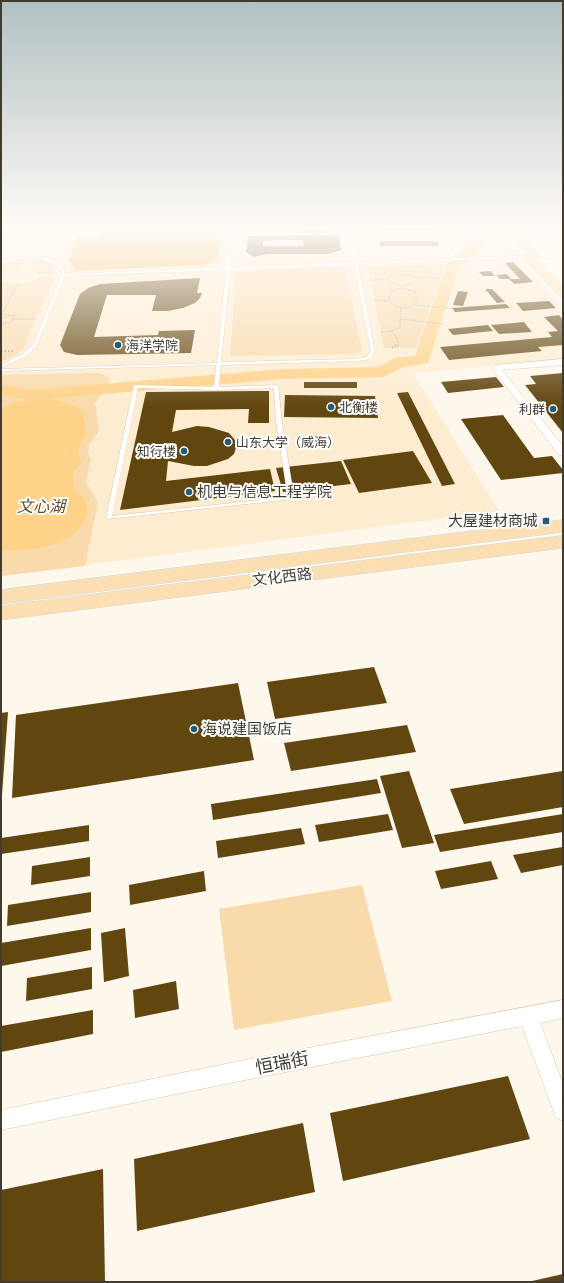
<svg xmlns="http://www.w3.org/2000/svg" width="564" height="1283" font-family="'Titillium Web','Noto Sans SC',sans-serif">
	<style>
		.built { fill: #feecd0 }
		.green { fill: #f9daab }
		.forest { fill: #efb758 }
		.water { fill: #ffd28a }
		.lines { fill: none; stroke-linecap: round; stroke-linejoin: round }
		.river { fill: #ffd28a; fill-rule: evenodd }
		.building { fill: #624610; fill-rule: evenodd }
		.service-casing { stroke: #d9c7ac; stroke-width: 1 }
		.minor-casing { stroke: #d9c7ac; stroke-width: 1 }
		.primary-casing { stroke: #d9d8d6; stroke-width: 1 }
		.path-far1 { stroke: #b6afa4; stroke-width: 1.5; stroke-dasharray: 1 1.5; stroke-linecap: butt }
		.path { stroke: #b6afa4; stroke-width: 2; stroke-dasharray: 1.5 2; stroke-linecap: butt }
		.service { fill: #fff; fill-rule: evenodd }
		.minor { fill: #fff; fill-rule: evenodd }
		.primary { fill: #fbdfb3; fill-rule: evenodd }
		.poi-dot { fill: #215d75; stroke: #fff; stroke-width: 1.5 }
		.labels { text-anchor: middle; stroke-width: 4; stroke-linejoin: round; paint-order: stroke }
		.far-poi-label { font-size: 13px; fill: #423b30; stroke: #fff; text-anchor: start }
		.poi-label { font-size: 15px; fill: #423b30; stroke: #fff; text-anchor: start }
		.street-label { font-size: 15px; fill: #423b30; stroke: #fff }
		.water-label { font-size: 16px; font-style: italic; fill: #614a22; stroke: #fff }
		.near-street-label { font-size: 18px; fill: #423b30; stroke: #fff }
	</style>
	<rect width="100%" height="100%" fill="#fef7ec"/>
	<!-- built -->
	<path class="built" d="M1 227H503L512 255 563 306V360L413 373 499 511 1 576Z"/>
	<!-- green -->
	<path class="green" d="M24 259 25 260 20 270 1 276V265Z
		M37 259 52 264 56 267 55 274H39L29 270 34 260Z
		M445 264 416 348H384L368 267Z
		M345 267 362 351 354 354 230 356 236 273 238 271Z
		M38 277H54L23 349 14 356 1 362V280C14 286 24 284 37 280Z
		M99 373 110 378 104 392 95 403 99 431 89 445 88 453 91 460 86 482 98 503 85 566 1 576V375Z
		M362 885 392 1001 234 1030 219 909Z"/>
	<!-- forest -->
	<path class="forest" d="M104 227H222L218 259 212 263 203 265 75 271 69 261 77 237H101Z"/>
	<!-- water -->
	<path class="water" d="M37 398C53 398 68 402 82 411L87 434C79 443 76 450 80 461H83L73 473C73 477 73 482 74 486 78 495 87 498 87 509 88 515 85 519 82 524 66 549 29 551 1 550V411C8 401 26 400 37 398Z"/>
	<g class="lines">
		<!-- river -->
		<path class="river" d="M495 227H509L459 267 428 363 404 367 383 377 284 379 31 400 1 395V385L31 390 284 369 379 367 394 358 415 356 446 265Z"/>
	</g>
	<!-- building -->
	<path class="building" d="M311 227H319L326 231 318 235H339L341 250 328 254H267L254 257 246 252 248 236 314 235 305 231ZM277 240H303L304 246H263V241Z
		M376 227H432L434 231H377Z
		M379 241H438L439 246H380Z
		M513 262 533 282 514 284 509 279H520L505 263Z
		M491 271 495 276H483L479 272Z
		M507 274 511 279H500L496 275Z
		M200 278 197 293H202L200 298 195 303 183 308 168 311H152L156 295H107L94 337 158 335 159 331 195 330 191 353 77 355 64 352 60 345 80 294 88 288 100 284Z
		M485 289H492L505 302 497 303Z
		M458 291 468 292 463 306 453 305Z
		M549 301 556 308 523 311 516 303Z
		M506 304 510 308 455 312 452 308Z
		M559 315 563 320V345L538 347 542 351 449 360 440 347 552 337 548 332 558 331 544 317Z
		M524 322 532 332 499 334 491 325Z
		M488 325 493 331 453 335 448 329Z
		M563 373V433L525 385 536 384 530 376Z
		M496 377 504 387 448 393 441 382Z
		M304 382H357V388H304Z
		M269 391V423H248L249 409 176 410 172 432 197 426 209 427 229 433 235 440 236 448 234 454 228 459 207 466H194L168 461 166 481 270 469 275 491 120 510 146 392Z
		M408 392 455 484 442 486 397 393Z
		M285 395 375 396 378 418 284 417Z
		M503 415 534 458 552 456 563 470V473L501 480 461 419Z
		M413 451 432 483 359 493 343 460Z
		M341 461 351 484 283 492 276 468Z
		M374 667 387 703 275 719 267 682Z
		M238 683 254 760 12 798 16 715Z
		M8 712 2 795H1V713Z
		M407 725 416 752 291 771 284 743Z
		M409 771 434 843 402 848 380 776Z
		M563 771V807L464 824 450 789Z
		M377 779 381 793 213 820 211 804Z
		M388 814 393 830 319 842 315 825Z
		M563 814V832L440 852 434 835Z
		M89 825V841L1 854V838Z
		M301 828 305 844 218 858 216 841Z
		M563 847V865L521 873 513 855Z
		M90 857V876L31 885 32 866Z
		M491 861 498 879 441 889 435 871Z
		M204 871 206 891 130 905 129 885Z
		M91 892V912L7 926 8 905Z
		M91 928V950L1 966V943Z
		M125 928 129 976 104 982 101 933Z
		M92 967V989L26 1001 27 978Z
		M176 981 179 1009 135 1018 133 990Z
		M93 1010V1034L1 1052V1026Z
		M508 1076 530 1139 343 1181 330 1113Z
		M303 1123 315 1192 137 1231 134 1159Z
		M103 1169 105 1282H1V1190Z
		M563 1274V1282H532V1281Z"/>
	<g class="lines">
		<defs>
			<path id="service" d="M230 227H234L230 267 354 262 347 227H351L358 262 451 259 437 227H441L453 254 455 247 483 227H487L458 248 455 258 545 255 547 256 545 257 358 264 375 352 371 359 357 361 221 365 219 387 276 385 278 386 282 422 294 498 293 499 107 519 106 518 134 385 214 387 216 365 1 371V369L217 363 226 270 65 276 37 345 28 355 1 368V365L24 353 33 345 61 276 60 275 62 273C50 252 20 258 1 264V262C20 255 58 250 66 274L226 267ZM354 265 371 352 367 357 357 359 221 362 230 270ZM138 388 216 390 274 388 276 422 288 497 112 516Z"/>
			<path id="minor" d="M563 253V257L545 258 542 256 545 254Z
				M563 359V365L502 370 563 446V456L559 455 492 368 496 365Z
				M563 1000V1018L540 1023 563 1084V1121L556 1118 522 1026 245 1080 1 1130V1110L245 1060Z"/>
			<path id="primary" d="M519 227H529C521 239 534 248 541 257L536 260 563 286V297L559 296 521 257 527 254C520 246 511 238 519 227Z
				M563 520V532L1 604V590Z
				M563 536V548L1 620V606Z"/>
		</defs>
		<!-- service casing -->
		<use href="#service" class="service-casing"/>
		<!-- minor casing -->
		<use href="#minor" class="minor-casing"/>
		<!-- primary casing -->
		<use href="#primary" class="primary-casing"/>
		<!-- path-far1 -->
		<path class="path-far1" d="M101 235 125 238 212 260
			M393 273 415 276 417 280C408 288 394 287 386 278Z
			M417 278H440
			M370 280 386 279
			M401 288 414 291 418 298C411 312 395 311 388 298 391 292 394 289 401 288Z
			M374 300 389 301
			M414 305 450 308
			M1 314 14 316 11 322 1 324
			M2 314 17 284
			M12 319H37
			M400 319 445 324
			M392 331 398 341V345L395 346
			M381 332 392 331 400 327 401 309"/>
		<!-- path -->
		<path class="path" d="M392 348 397 345
			M1 351H14"/>
		<!-- service -->
		<use href="#service" class="service"/>
		<!-- minor -->
		<use href="#minor" class="minor"/>
		<!-- primary -->
		<use href="#primary" class="primary"/>
	</g>
	<!-- sky -->
	<linearGradient id="sky" x2="0" y2="1"><stop stop-color="#b1c0c2"/><stop offset="0.56" stop-color="#fffbf6"/><stop offset="1" stop-color="#fffbf6" stop-opacity="0"/></linearGradient>
	<rect width="564" height="407" fill="url(#sky)"/>
	<!-- markers -->
	<g class="poi-dot">
		<circle cx="118" cy="345" r="4"/>
		<circle cx="331" cy="407" r="4"/>
		<circle cx="553" cy="409" r="4"/>
		<circle cx="228" cy="442" r="4"/>
		<circle cx="184" cy="451" r="4"/>
		<circle cx="189" cy="492" r="4"/>
		<rect x="542" y="517" width="8" height="8" rx="2"/>
		<circle cx="194" cy="729" r="4"/>
	</g>
	<g class="labels">
		<!-- far-poi labels -->
		<g class="far-poi-label">
			<text x="126" y="350">海洋学院</text>
			<text x="339" y="412">北衡楼</text>
			<text x="545" y="414" text-anchor="end">利群</text>
			<text x="236" y="447">山东大学（威海）</text>
			<text x="176" y="456" text-anchor="end">知行楼</text>
		</g>
		<!-- poi labels -->
		<g class="poi-label">
			<text x="197" y="497">机电与信息工程学院</text>
			<text x="538" y="526" text-anchor="end">大屋建材商城</text>
			<text x="202" y="734">海说建国饭店</text>
		</g>
		<!-- street labels -->
		<g class="street-label">
			<text transform="translate(282 577) rotate(-7)" y="5">文化西路</text>
		</g>
		<!-- water labels -->
		<g class="water-label">
			<text x="41" y="512">文心湖</text>
		</g>
		<!-- near-street labels -->
		<g class="near-street-label">
			<text transform="translate(282 1063) rotate(-11)" y="6">恒瑞街</text>
		</g>
	</g>
	<!-- border -->
	<rect width="564" height="1283" fill="none" stroke="#423b30" stroke-width="4"/>
</svg>
